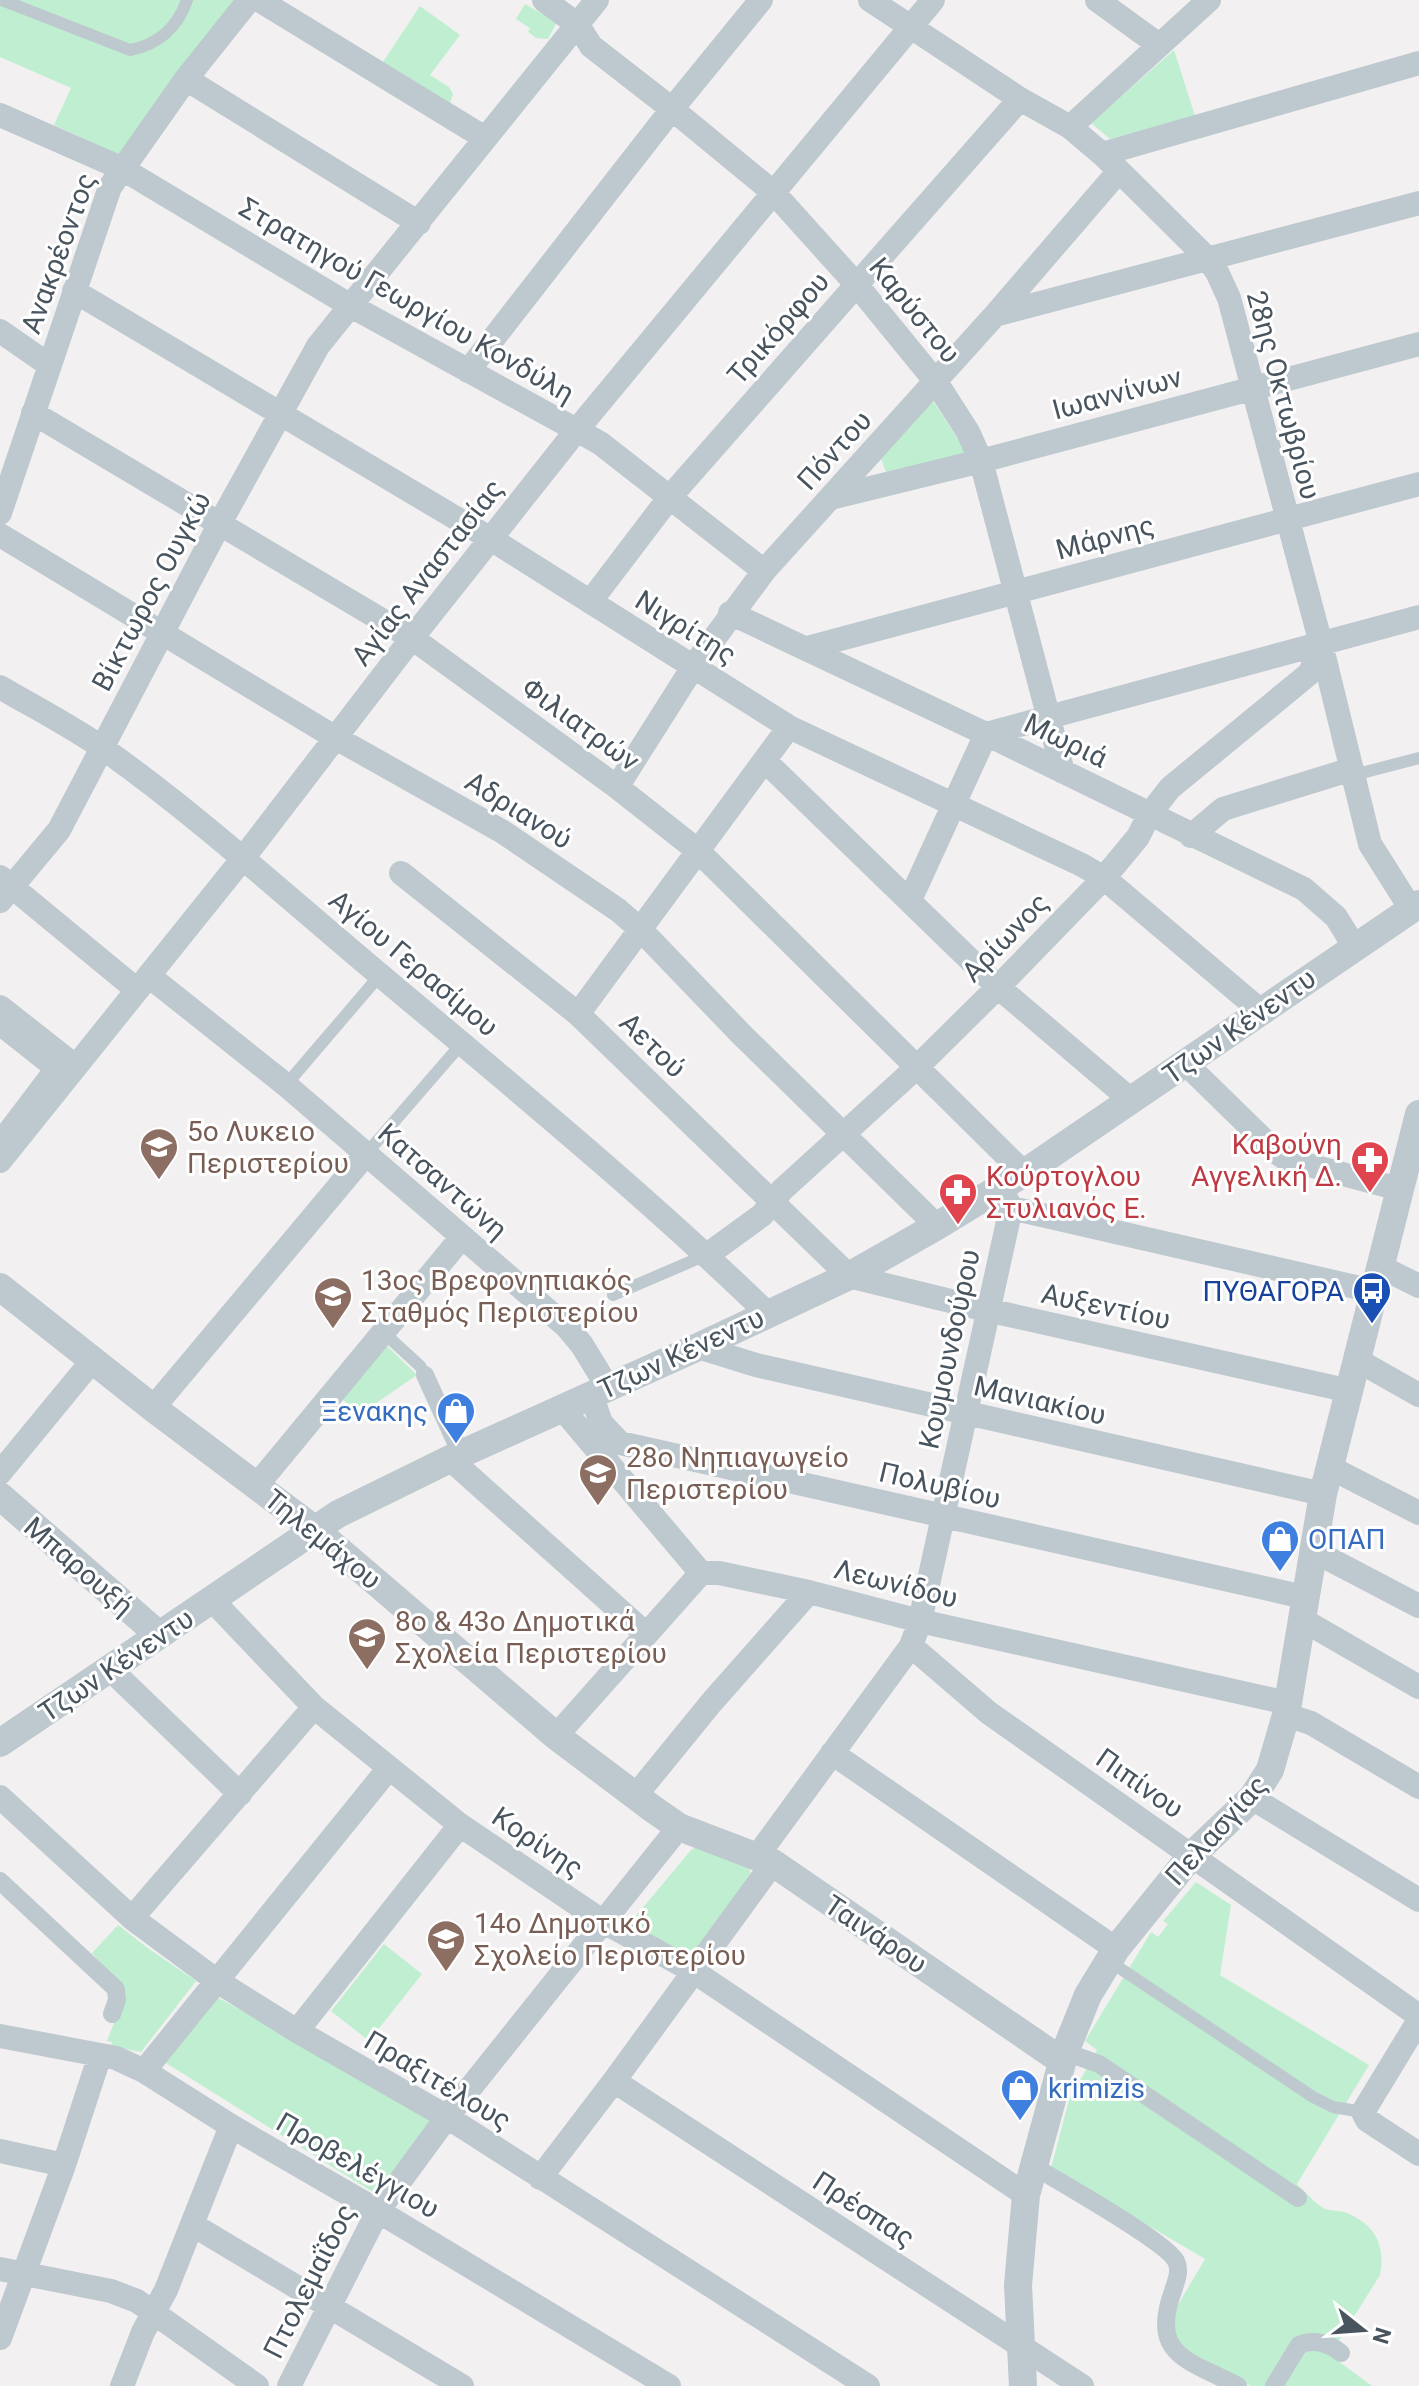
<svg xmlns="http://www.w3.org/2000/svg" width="1419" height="2386" font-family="Roboto,sans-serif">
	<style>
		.green { fill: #bfefd0 }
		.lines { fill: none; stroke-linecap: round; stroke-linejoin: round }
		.service { stroke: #bec8cf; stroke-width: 12 }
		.pedestrian { stroke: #bec8cf; stroke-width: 18 }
		.minor { stroke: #bec8cf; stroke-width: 24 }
		.tertiary { stroke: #bec8cf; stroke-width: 28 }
		.labels { text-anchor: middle; stroke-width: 6; stroke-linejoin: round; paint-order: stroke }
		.street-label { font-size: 28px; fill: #48545e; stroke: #fff }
		.education-label { font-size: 28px; fill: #785e54; stroke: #fff; text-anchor: start }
		.health-label { font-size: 28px; fill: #be3a42; stroke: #fff; text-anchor: end }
		.transit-label { font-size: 28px; fill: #164399; stroke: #fff; text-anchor: end }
		.shop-label { font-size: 28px; fill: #366cbe; stroke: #fff; text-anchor: start }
	</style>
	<rect width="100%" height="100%" fill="#f2f0f0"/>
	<!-- green -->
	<path class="green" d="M0 0H242L126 158 54 125 71 88 0 57Z
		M525 4 557 22 548 39 536 38 528 32 530 28 516 19Z
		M420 6 460 35 430 75 449 87 453 94 450 103 383 62Z
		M1174 50 1195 116 1110 139 1091 123Z
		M931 398 967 453 886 472 880 456Z
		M385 1344 417 1375 360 1414 341 1398Z
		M700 1845 750 1864V1874L697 1951 685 1954 634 1927 631 1922 691 1850Z
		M1196 1882 1231 1905 1220 1975 1369 2065 1297 2184C1305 2191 1315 2204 1325 2209 1331 2211 1338 2210 1344 2212 1374 2223 1386 2244 1380 2275L1330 2355 1372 2386H1251L1189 2351 1176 2339 1173 2325 1175 2310 1205 2259 1051 2168 1069 2100 1097 2050 1085 2041 1151 1932 1158 1937 1168 1924 1163 1921Z
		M118 1925 149 1949 196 1981 141 2052 111 2046 112 2042 107 2041 122 2002V1987L92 1953Z
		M384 1944 422 1974 369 2041 331 2011Z
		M217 1997 379 2087 431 2119 376 2194 166 2063Z"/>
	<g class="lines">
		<!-- service -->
		<path class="service" d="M2 0 130 50C158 45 178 27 187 0
			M1354 775 1419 758
			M286 1085 380 975
			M366 1154 463 1042
			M613 1295 706 1255
			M383 1332 420 1366 425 1375
			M1109 1961 1313 2097 1333 2107 1363 2112"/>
		<!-- pedestrian -->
		<path class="pedestrian" d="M0 1027 53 1069 0 1139
			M425 1375 461 1454
			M0 1881 116 1989 117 2000 112 2014
			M1065 2052 1099 2064 1298 2198
			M1032 2165C1057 2181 1166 2241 1176 2261 1181 2271 1176 2281 1173 2291 1149 2356 1189 2360 1238 2386
			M1274 2386 1299 2345C1314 2338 1330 2344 1341 2353"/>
		<!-- minor -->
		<path class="minor" d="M259 0 485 138
			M544 0 578 25 591 46 672 109 774 193 856 284 936 382 968 432 981 461 1063 772
			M870 0 1020 99 1070 127 1102 154 1207 258 1217 272 1229 298 1321 644 1370 844 1411 909
			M1097 0 1159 45
			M186 79 419 223
			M0 115 121 168 351 306 600 443 764 571
			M1070 127 1209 0
			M1102 154 1419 63
			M74 291 491 539 789 727 1082 865 1104 878 1262 1012
			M995 315 1419 203
			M0 331 49 365
			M468 371 672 109 761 0
			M33 413 412 638 617 787 697 850 1024 1173
			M830 498 981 461 1419 344
			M0 513 110 187 186 79 249 0
			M0 535 336 738 503 832 618 910 640 929 741 1034 937 1226
			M590 602 669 498 1020 99
			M730 613 986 734 1304 889 1336 917 1354 946
			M807 648 1419 484
			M0 687C34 707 71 726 104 749 201 818 289 899 380 975 511 1085 644 1194 767 1313
			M765 761 998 987 1131 1100
			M617 787 693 667 764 571 995 315 1119 171
			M1191 836 1223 809 1352 769
			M401 873 578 1014 849 1276 987 1310 1350 1391
			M0 877 137 990
			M910 900 986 734 1419 617
			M0 901 59 830 220 523 318 346 597 0
			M149 976 286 1085 567 1327 582 1345 607 1386
			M0 1007 75 1066
			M578 1014 789 727
			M1186 1064 1276 1152 1286 1159 1399 1189
			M0 1161 244 857 412 638 576 431 933 0
			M1011 1208 1373 1291
			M707 1255 762 1215 782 1190 916 1068 998 987 1104 878 1138 837 1149 815 1170 788 1310 673 1321 644
			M1379 1266 1419 1286
			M698 1347 756 1365 1323 1494
			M1357 1360 1419 1395
			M591 1394 601 1423 620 1443 1304 1597
			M561 1407 701 1573
			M153 1408 366 1154
			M450 1459 646 1634
			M1331 1468 1419 1513
			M0 1473 92 1361
			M257 1485 462 1237
			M1312 1550 1419 1606
			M701 1573H719L809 1592 920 1621 1288 1703
			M212 1600 314 1707 460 1825 602 1921 693 1971 1026 2195
			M1301 1619 1419 1687
			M911 1646 989 1713 1419 2016
			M111 1670 240 1794
			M1286 1715 1311 1723 1419 1787
			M556 1736 701 1573
			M832 1753 1116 1949
			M636 1795 711 1703 809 1592
			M0 1797 132 1918 217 1981 297 2031 447 2117 868 2386
			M1252 1798 1419 1900
			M758 1855 911 1646 920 1621 1011 1208 1001 1188
			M132 1918 314 1707
			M1419 2020 1363 2112 1367 2120 1419 2154
			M297 2031 460 1825
			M0 2036 116 2058 144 2071 231 2126 378 2211 669 2386
			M144 2071 389 1768
			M614 2081 1082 2386
			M0 2151 64 2165
			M540 2178 614 2081 773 1863
			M193 2225 462 2386
			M0 2269 111 2291 137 2301 257 2386
			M0 2338 64 2165 100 2055
			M122 2386 143 2332 166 2290 231 2126
			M289 2386 378 2211 447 2117 679 1827"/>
		<!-- tertiary -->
		<path class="tertiary" d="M0 1287 153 1408 314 1529 556 1736 653 1809 679 1827 773 1863 1062 2061
			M0 1496 159 1635
			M0 1743 338 1514 450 1459 698 1347 849 1276 937 1226 1024 1173 1419 904
			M1023 2386 1018 2285 1026 2195 1065 2052 1088 1995 1116 1949 1191 1856 1252 1798 1270 1770 1286 1715 1323 1494 1419 1114"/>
	</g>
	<!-- icons -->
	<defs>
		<symbol id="school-pin" viewBox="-11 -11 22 30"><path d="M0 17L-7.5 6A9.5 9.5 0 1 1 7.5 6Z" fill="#8d6e63" stroke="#fff"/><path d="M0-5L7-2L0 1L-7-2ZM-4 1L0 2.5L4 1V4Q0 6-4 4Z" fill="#fff"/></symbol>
		<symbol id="pharmacy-pin" viewBox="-11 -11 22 30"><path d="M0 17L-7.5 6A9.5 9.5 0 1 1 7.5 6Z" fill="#e0444e" stroke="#fff"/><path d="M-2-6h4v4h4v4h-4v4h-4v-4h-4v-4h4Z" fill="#fff"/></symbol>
		<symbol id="bus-pin" viewBox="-11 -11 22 30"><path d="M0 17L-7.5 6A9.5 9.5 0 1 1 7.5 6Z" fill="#1a4fb4" stroke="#fff"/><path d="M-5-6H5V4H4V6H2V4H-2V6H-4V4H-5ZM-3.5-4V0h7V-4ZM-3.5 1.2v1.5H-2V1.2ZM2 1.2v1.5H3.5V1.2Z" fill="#fff"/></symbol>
		<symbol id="shop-pin" viewBox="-11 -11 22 30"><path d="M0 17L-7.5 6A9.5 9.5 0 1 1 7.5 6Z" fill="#3f7fe0" stroke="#fff"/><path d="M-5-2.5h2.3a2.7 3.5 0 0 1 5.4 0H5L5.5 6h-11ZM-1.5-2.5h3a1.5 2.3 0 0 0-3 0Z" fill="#fff"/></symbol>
	</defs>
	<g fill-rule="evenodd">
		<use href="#school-pin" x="137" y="1125" width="44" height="60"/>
		<use href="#pharmacy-pin" x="1348" y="1138" width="44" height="60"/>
		<use href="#pharmacy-pin" x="936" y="1170" width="44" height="60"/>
		<use href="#bus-pin" x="1350" y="1269" width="44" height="60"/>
		<use href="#school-pin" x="311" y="1274" width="44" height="60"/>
		<use href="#shop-pin" x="434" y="1389" width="44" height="60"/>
		<use href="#school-pin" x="576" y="1451" width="44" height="60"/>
		<use href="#shop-pin" x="1258" y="1517" width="44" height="60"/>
		<use href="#school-pin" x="345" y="1615" width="44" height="60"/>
		<use href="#school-pin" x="424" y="1917" width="44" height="60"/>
		<use href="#shop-pin" x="998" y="2066" width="44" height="60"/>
	</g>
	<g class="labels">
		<!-- street labels -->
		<g class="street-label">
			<text transform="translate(58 253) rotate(-70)" y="10">Ανακρέοντος</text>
			<text transform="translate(407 300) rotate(30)" y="10">Στρατηγού Γεωργίου Κονδύλη</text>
			<text transform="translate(915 310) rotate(51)" y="10">Καρύστου</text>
			<text transform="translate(778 328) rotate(-49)" y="10">Τρικόρφου</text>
			<text transform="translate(1117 393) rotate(-15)" y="10">Ιωαννίνων</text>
			<text transform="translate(1284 395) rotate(75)" y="10">28ης Οκτωβρίου</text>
			<text transform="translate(834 450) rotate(-48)" y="10">Πόντου</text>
			<text transform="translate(1105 537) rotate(-15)" y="10">Μάρνης</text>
			<text transform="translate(427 572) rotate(-52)" y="10">Αγίας Αναστασίας</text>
			<text transform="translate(151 591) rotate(-62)" y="10">Βίκτωρος Ουγκώ</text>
			<text transform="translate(686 627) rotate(32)" y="10">Νιγρίτης</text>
			<text transform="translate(581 724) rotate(36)" y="10">Φιλιατρών</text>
			<text transform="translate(1066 740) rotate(26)" y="10">Μωριά</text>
			<text transform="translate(519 810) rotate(32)" y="10">Αδριανού</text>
			<text transform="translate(1005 937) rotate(-46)" y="10">Αρίωνος</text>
			<text transform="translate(414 963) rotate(40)" y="10">Αγίου Γερασίμου</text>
			<text transform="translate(1239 1026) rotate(-35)" y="10">Τζων Κένεντυ</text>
			<text transform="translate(653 1045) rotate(44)" y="10">Αετού</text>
			<text transform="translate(443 1181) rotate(41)" y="10">Κατσαντώνη</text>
			<text transform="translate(1106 1306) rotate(12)" y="10">Αυξεντίου</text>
			<text transform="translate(949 1349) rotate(-78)" y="10">Κουμουνδούρου</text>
			<text transform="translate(681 1353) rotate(-25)" y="10">Τζων Κένεντυ</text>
			<text transform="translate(1040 1400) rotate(13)" y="10">Μανιακίου</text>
			<text transform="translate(940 1485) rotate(13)" y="10">Πολυβίου</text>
			<text transform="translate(323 1539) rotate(39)" y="10">Τηλεμάχου</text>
			<text transform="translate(79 1566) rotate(41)" y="10">Μπαρουξή</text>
			<text transform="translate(896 1583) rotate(14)" y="10">Λεωνίδου</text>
			<text transform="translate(116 1665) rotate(-34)" y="10">Τζων Κένεντυ</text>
			<text transform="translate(1140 1783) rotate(35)" y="10">Πιπίνου</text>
			<text transform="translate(1216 1830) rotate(-48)" y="10">Πελασγίας</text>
			<text transform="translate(538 1842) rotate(34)" y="10">Κορίνης</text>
			<text transform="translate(876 1934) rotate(34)" y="10">Ταινάρου</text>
			<text transform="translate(438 2080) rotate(31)" y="10">Πραξιτέλους</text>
			<text transform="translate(358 2165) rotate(30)" y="10">Προβελέγγιου</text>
			<text transform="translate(864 2209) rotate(33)" y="10">Πρέσπας</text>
			<text transform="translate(309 2281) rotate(-63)" y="10">Πτολεμαΐδος</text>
		</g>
		<!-- education labels -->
		<g class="education-label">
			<text x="187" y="1141">5ο Λυκειο<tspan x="187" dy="32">Περιστερίου</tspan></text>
			<text x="361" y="1290">13ος Βρεφονηπιακός<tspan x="361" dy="32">Σταθμός Περιστερίου</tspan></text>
			<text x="626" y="1467">28ο Νηπιαγωγείο<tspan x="626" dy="32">Περιστερίου</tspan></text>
			<text x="395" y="1631">8ο &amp; 43ο Δημοτικά<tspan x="395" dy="32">Σχολεία Περιστερίου</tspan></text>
			<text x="474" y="1933">14ο Δημοτικό<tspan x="474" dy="32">Σχολείο Περιστερίου</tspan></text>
		</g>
		<!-- health labels -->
		<g class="health-label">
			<text x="1342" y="1154">Καβούνη<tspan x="1342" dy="32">Αγγελική Δ.</tspan></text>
			<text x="986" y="1186" text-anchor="start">Κούρτογλου<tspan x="986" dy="32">Στυλιανός Ε.</tspan></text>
		</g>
		<!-- transit labels -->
		<g class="transit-label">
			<text x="1344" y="1301">ΠΥΘΑΓΟΡΑ</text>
		</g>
		<!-- shop labels -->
		<g class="shop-label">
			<text x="428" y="1421" text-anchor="end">Ξενακης</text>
			<text x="1308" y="1549">ΟΠΑΠ</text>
			<text x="1048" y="2098">krimizis</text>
		</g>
	</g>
	<!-- north arrow -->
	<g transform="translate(1363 2330) rotate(107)" stroke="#ffffff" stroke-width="6" paint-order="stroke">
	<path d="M0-6L14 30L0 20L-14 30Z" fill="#48545e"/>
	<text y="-12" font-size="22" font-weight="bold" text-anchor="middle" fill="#48545e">N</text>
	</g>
</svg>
